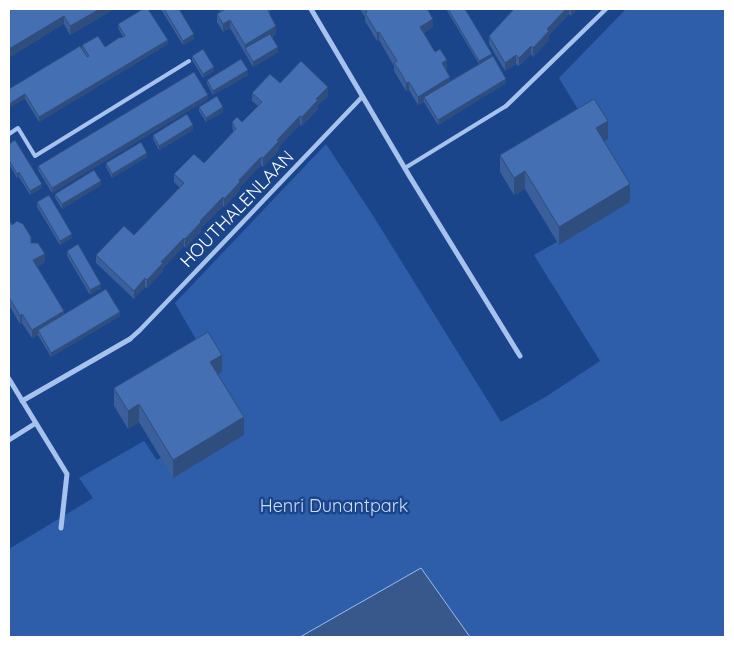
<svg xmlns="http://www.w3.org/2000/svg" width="734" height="646" font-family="Quicksand,sans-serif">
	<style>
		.green { fill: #2e5ea9 }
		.water { fill: #38578a; stroke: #99bcef }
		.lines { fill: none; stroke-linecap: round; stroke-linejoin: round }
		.service { stroke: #a6c2ed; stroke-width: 4 }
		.pedestrian { stroke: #a6c2ed; stroke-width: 4.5 }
		.minor { stroke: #a6c2ed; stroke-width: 5 }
		.wall { fill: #3a5f9a }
		.shaded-wall { fill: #304e7d }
		.building { fill: #446fb3; stroke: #304e7d }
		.labels { text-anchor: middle; stroke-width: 5; stroke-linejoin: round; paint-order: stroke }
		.street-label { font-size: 18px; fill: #fff; stroke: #1b458b }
		.park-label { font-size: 18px; fill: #ccdef9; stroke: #1b458b }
	</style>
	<rect width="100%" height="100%" fill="#1b458b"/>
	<!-- green -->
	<path class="green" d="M626 9H725V637H9V549L93 498 79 478 144 441 157 460 228 417 220 381 175 303 326 144 372 214 501 422 547 396 600 361 534 255 620 206 582 116 559 78Z"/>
	<!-- water -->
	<path class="water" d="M421 568 470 637H300Z"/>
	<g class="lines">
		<!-- service -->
		<path class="service" d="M9 134 18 128 35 156 189 61
			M405 168 506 106"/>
		<!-- pedestrian -->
		<path class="pedestrian" d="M506 106 606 9
			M130 339 140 330 362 97"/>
		<!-- minor -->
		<path class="minor" d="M311 9 410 177 520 356
			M9 379 67 474 61 528
			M22 401 130 339
			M9 440 36 423"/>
	</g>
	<!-- wall -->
	<path class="wall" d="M9 9H114L70 35 64 24Z
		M162 9H179L194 39 183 45 162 11Z
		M218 9H270V15L276 34 272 37 278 52 253 67 230 28 223 32 217 22V14L220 12Z
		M360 9H425L433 27 424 33 435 52 447 68 446 69 450 81 479 64 446 9H465L506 83 438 125 424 102 418 105 409 90 406 91 394 71V66L379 40 377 41 365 21V17Z
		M514 9H578L571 16 569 14 549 35V40L533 57 531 54 519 66 516 64 505 71 489 44V36Z
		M118 24 168 44 39 122 25 99 9 89 82 50V45L105 47 120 38 123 37 118 28Z
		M192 56 214 71 203 78 192 60Z
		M248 75 213 95 207 84V80Z
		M280 83 328 96 318 105V109L302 126 300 124 279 147V150L263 167 261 165 240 187V190L224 207 223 206 201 228V231L185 248 184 246 163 268V271L147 288 145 287 134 299 96 263V255L134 235 180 188 174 182V174L204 163 233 132 232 122H242L258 106 252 101V93Z
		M208 99 52 193 38 170V166Z
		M199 107 223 112 206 122 199 111Z
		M193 130 159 150 153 139V135Z
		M608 139 604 141 630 202 559 245 525 189 514 195 500 172V155Z
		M9 144 42 188 30 195 19 177 17 178 9 164Z
		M147 157 112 178 106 167V163Z
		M101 185 62 209 55 198V194Z
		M37 202 72 238 60 245 37 207Z
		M9 219 12 225 31 243 45 262 37 267 64 314 120 316 51 357 38 335 32 338 22 323 20 324 9 305Z
		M67 251 101 288 90 295 67 256Z
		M222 372 218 375 244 435 173 478 139 422 128 429 114 406V388Z"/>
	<!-- shaded-wall -->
	<path class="shaded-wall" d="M100 9H114L70 35V26Z
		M566 9H569V14L549 35V40L533 57V48L547 29Z
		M571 9H578L571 16Z
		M64 16V24L9 58V49Z
		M433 19V27L420 36V27Z
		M230 20V28L223 32V24Z
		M276 26V34L247 52 245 48V53V45Z
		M379 32V40L377 41V33Z
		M194 34V39L183 45V41Z
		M168 40V44L39 122V117Z
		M531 46V54L519 66V58Z
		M278 47V52L253 67V62Z
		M492 54V59L479 66V61Z
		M516 55V64L505 71V63Z
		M447 60V68L442 71V63Z
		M214 67V71L203 78V74Z
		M248 70V75L213 95V91Z
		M450 77V86L424 97V102L418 105V97Z
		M506 79V83L438 125V120Z
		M409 82V90L406 91V83Z
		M328 87V96L318 105V109L302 126V117L316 99Z
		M25 94V99L9 108V104Z
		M208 95V99L52 193V188Z
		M223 107V112L206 122V118Z
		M300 116V124L279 147V150L263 167V158L277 140Z
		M608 121V139L596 146V128Z
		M193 125V130L159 150V146Z
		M147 153V157L112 178V174Z
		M261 157V165L240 187V190L224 207V199L239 180Z
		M525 171V189L514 195V178Z
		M19 172V177L17 178V174Z
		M101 181V185L62 209V204Z
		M42 184V188L30 195V191Z
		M630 184V202L559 245V227Z
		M223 197V206L201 228V231L185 248V239L200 221Z
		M72 234V238L60 245V241Z
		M184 238V246L163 268V271L147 288V280L161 262Z
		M45 254V262L33 269V260Z
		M145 278V287L134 299V291Z
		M101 284V288L90 295V290Z
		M64 311V319L38 330V335L32 338V330Z
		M120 312V316L51 357V353Z
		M22 314V323L20 324V316Z
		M222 355V372L210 379V362Z
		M139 404V422L128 429V411Z
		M244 417V435L173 478V460Z"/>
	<!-- building -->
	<path class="building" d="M9 9H100L70 26 64 16 9 49Z
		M143 9H148L168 40 39 117 25 94 9 104V89L80 46 87 57 89 56 82 45 98 36 105 47 120 37V38L125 36 118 24Z
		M164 9H179L194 34 183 41Z
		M223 9H270L268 11 276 26 245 45 230 20 223 24 217 14 224 10Z
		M365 9H425L428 10 433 19 420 27 435 52 440 49 447 60 442 63 450 77 418 97 409 82 406 83 401 73 394 63 397 61 379 32 377 33 365 13 367 12Z
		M448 9H465L492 54 479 61Z
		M514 9H566L547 29 549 31 533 48 531 46 519 58 516 55 505 63 489 36Z
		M270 34 278 47 253 62 245 48Z
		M203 49 214 67 203 74 192 56Z
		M493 56 506 79 438 120 424 97Z
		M241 59 248 70 213 91 207 80Z
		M301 61 328 87 316 99 318 100 302 117 300 116 277 140 279 141 263 158 261 157 239 180 240 182 224 199 223 197 200 221 201 222 185 239 184 238 161 262 163 263 147 280 145 278 134 291 96 255 124 226 134 235 184 183 174 174 194 154 204 163 236 129 232 122 237 117 242 122 262 102 252 93 270 74 280 83Z
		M194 72 208 95 52 188 38 166Z
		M217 96 223 107 206 118 199 107Z
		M594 99 608 121 596 128 630 184 559 227 525 171 514 178 500 155Z
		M187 114 193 125 159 146 153 135Z
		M15 140 42 184 30 191 19 172 17 174 9 160V144Z
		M141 142 147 153 112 174 106 163Z
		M94 170 101 181 62 204 55 194Z
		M49 195 72 234 60 241 37 202Z
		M9 219 12 225 17 221 23 224 31 237V243H38L45 254 33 260 64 311 32 330 22 314 20 316 9 297V295L10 294 9 292Z
		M78 244 101 284 90 290 67 251Z
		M106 289 120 312 51 353 38 330Z
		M208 332 222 355 210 362 244 417 173 460 139 404 128 411 114 388Z"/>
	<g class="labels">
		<!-- street labels -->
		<g class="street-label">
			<text transform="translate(237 209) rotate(-46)" y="6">HOUTHALENLAAN</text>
		</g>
		<!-- park labels -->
		<g class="park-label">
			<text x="334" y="512">Henri Dunantpark</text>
		</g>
	</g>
	<!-- border -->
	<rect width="734" height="646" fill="none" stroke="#ffffff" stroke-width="20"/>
</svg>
